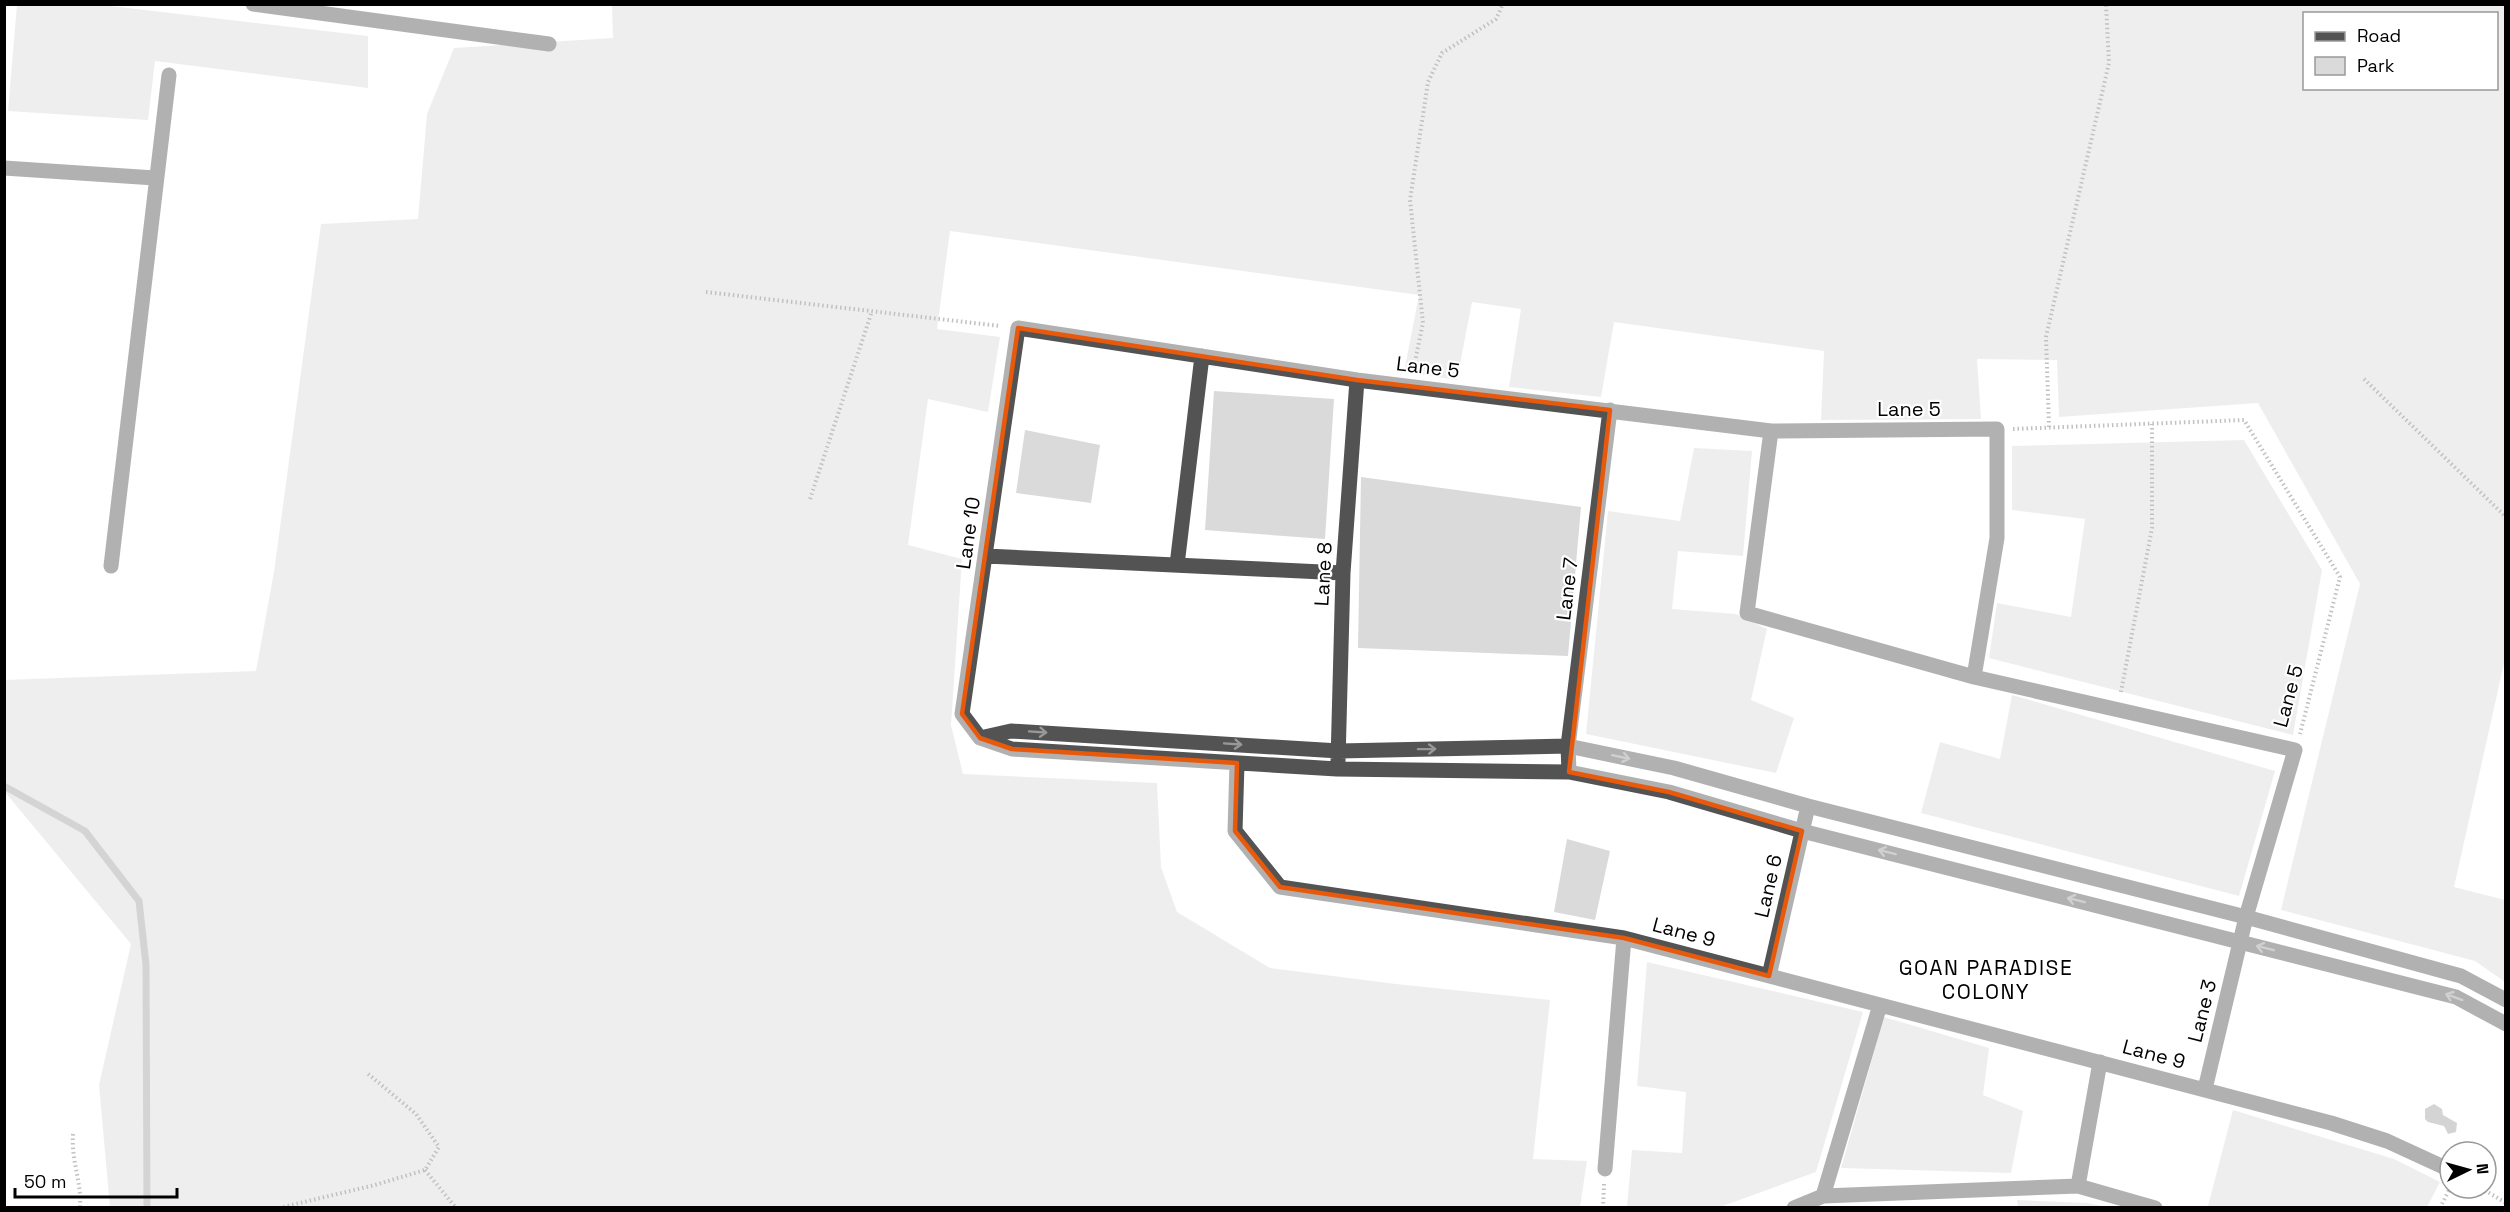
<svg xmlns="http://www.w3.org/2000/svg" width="2510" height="1212" font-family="'Space Grotesk',sans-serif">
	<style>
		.green { fill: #dadada; fill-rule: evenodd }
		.water { fill: #a1a1a1 }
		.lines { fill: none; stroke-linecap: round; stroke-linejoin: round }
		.stream { stroke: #a1a1a1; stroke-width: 7 }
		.path { stroke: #757575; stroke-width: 4; stroke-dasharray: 1.5 3; stroke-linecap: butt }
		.minor { stroke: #535353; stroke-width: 15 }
		.oneway { stroke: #989898 }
		.marked { fill: none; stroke: #e8590c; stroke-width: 4.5; stroke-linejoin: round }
		.labels { text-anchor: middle; stroke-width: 4.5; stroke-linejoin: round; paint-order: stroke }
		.street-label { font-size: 20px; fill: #000; stroke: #fff }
		.neighbourhood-label { font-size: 21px; letter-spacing: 1.5px; fill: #000; stroke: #fff }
	</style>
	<rect width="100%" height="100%" fill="#fff"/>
	<!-- green -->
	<path class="green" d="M17 5H102L368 36V88L155 61 148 120 8 111Z
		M612 5H2505V659L2454 887 2505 900V982L2475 961 2281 910 2360 584 2258 403 2059 417 2057 360 1977 359 1981 419 1821 420 1824 351 1614 322 1601 397 1509 387 1521 309 1472 302 1457 380 1404 372 1419 295 950 231 937 329 1000 337 988 412 928 399 908 545 962 559 951 725 963 774 1157 783 1161 867 1177 912 1270 968 1396 984 1550 1000 1533 1159 1587 1161 1580 1207H110L99 1085 131 944 5 792 4 680 256 671 274 572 321 224 418 219 427 114 454 48 613 38ZM2304 14H2496V88H2304Z
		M1214 391 1334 399 1325 539 1205 530Z
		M1025 430 1100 445 1091 503 1016 493Z
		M2244 440 2322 570 2293 735 1989 658 1997 603 2071 617 2085 519 2012 510V446Z
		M1694 448 1752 451 1743 556 1678 551 1672 609 1736 614 1767 629 1751 700 1794 718 1776 773 1586 734 1608 511 1680 521Z
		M1361 477 1581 507 1568 656 1358 648Z
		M2012 695 2275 771 2239 896 1921 813 1940 742 2000 759Z
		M1567 839 1610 851 1595 920 1554 912Z
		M1647 962 1863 1012 1816 1172 1720 1207H1627L1632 1150 1682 1153 1686 1092 1637 1086Z
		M1884 1017 1989 1048 1983 1095 2023 1111 2011 1173 1841 1168Z
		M2233 1110 2394 1159 2440 1182 2427 1207 2214 1208 2208 1206Z
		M2017 1200 2088 1203 2106 1207H2018Z"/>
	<!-- water -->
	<path class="water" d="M2434 1104 2442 1109 2443 1115 2457 1123 2456 1132 2448 1134 2444 1126 2428 1122 2425 1119V1109Z"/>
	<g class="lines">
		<!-- stream -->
		<path class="stream" d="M4 786 85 831 139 901 146 965 147 1208"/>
		<!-- path -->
		<path class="path" d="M706 292 1000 326
			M1413 371 1423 323 1410 200 1428 82 1442 53 1496 19 1503 4
			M2364 379 2506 517
			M2049 427 2046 337 2109 63 2106 4
			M2013 429 2244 420 2340 577 2300 734
			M810 499 872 311
			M2121 692 2152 528V424
			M73 1134C71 1161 82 1183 80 1208
			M425 1170 456 1208
			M2481 1188 2506 1203
			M279 1208 375 1185 425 1170 439 1147 416 1114 367 1073
			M1603 1208 1604 1184
			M2440 1208 2450 1188"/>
		<!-- minor -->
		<path class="minor" d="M253 4 549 44
			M4 168 155 178
			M1771 431 1747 613 1974 677 2295 750 2246 917 2205 1089
			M986 556 1343 573
			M1177 565 1202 356
			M111 566 169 75
			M980 738 962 714 1018 328 1357 380 1771 431 1997 429V538L1974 677
			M980 738 1012 749 1337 769 1569 772 1669 792 1802 831 2456 997 2506 1024
			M980 738 1011 731 1339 751 1568 746 1674 768 1808 806 2246 917 2461 976 2506 1000
			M1338 761 1343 573 1357 380
			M1237 763 1235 831 1280 887 1624 938 2331 1123 2387 1141 2450 1170
			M1569 772 1568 746 1610 410
			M1769 976 1808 806
			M1605 1169 1624 938
			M2078 1186 2100 1062
			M1823 1196 1880 1005
			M1794 1208 1823 1196 2078 1186 2155 1208"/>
	</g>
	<!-- one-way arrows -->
	<defs><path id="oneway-shaft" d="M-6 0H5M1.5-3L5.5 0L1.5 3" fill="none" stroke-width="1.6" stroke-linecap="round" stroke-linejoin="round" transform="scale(1.5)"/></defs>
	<g class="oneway">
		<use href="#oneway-shaft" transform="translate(1038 732) rotate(4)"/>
		<use href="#oneway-shaft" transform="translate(1233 744) rotate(4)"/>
		<use href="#oneway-shaft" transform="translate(1427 749) rotate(-1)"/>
		<use href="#oneway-shaft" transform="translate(1621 757) rotate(12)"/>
		<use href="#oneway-shaft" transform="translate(1887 852) rotate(-166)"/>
		<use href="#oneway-shaft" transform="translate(2076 900) rotate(-166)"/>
		<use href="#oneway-shaft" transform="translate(2265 948) rotate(-166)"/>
		<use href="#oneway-shaft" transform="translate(2454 997) rotate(-160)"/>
	</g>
	<!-- marked area -->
	<path d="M0 0H2510V1212H0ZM1018 328 1357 380 1610 410 1569 772 1669 792 1802 831 1769 976 1624 938 1280 887 1235 831 1237 763 1012 749 980 738 962 714Z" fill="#fff" fill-opacity=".55" fill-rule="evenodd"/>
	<path class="marked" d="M1018 328 1357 380 1610 410 1569 772 1669 792 1802 831 1769 976 1624 938 1280 887 1235 831 1237 763 1012 749 980 738 962 714Z"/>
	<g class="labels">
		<!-- street labels -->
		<g class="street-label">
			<text transform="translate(1428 367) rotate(7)" y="7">Lane 5</text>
			<text x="1909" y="416">Lane 5</text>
			<text transform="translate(968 533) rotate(-82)" y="7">Lane 10</text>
			<text transform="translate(1323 574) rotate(-87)" y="7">Lane 8</text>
			<text transform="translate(1567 589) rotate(-83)" y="7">Lane 7</text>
			<text transform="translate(2288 696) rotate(-75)" y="7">Lane 5</text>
			<text transform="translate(1768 886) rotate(-77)" y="7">Lane 6</text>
			<text transform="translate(1684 932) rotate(15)" y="7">Lane 9</text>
			<text transform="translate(2202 1011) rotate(-76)" y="7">Lane 3</text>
			<text transform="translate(2154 1054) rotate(15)" y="7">Lane 9</text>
		</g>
		<!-- neighbourhood labels -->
		<g class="neighbourhood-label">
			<text x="1986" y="975">GOAN PARADISE<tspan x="1986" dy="24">COLONY</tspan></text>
		</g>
	</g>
	<!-- border -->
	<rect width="2510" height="1212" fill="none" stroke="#000000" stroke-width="12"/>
	<!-- legend -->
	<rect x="2303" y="12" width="195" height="78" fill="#ffffff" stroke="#999999" stroke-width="1.5"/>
	<rect x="2315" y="32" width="30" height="9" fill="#535353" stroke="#999999" stroke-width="1.5"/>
	<text x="2357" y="42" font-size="18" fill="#000000">Road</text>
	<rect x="2315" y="57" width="30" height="18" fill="#dadada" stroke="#999999" stroke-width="1.5"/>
	<text x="2357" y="72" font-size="18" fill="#000000">Park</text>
	<!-- north arrow -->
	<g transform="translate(2468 1170) rotate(85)"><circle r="28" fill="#ffffff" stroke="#999999" stroke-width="1.5"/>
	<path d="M0-4.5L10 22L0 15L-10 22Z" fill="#000000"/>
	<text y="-9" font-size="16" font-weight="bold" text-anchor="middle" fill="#000000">N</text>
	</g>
	<!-- scale -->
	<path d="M15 1188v9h162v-9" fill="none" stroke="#000000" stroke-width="3"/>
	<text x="24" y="1188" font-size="18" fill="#000000" stroke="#ffffff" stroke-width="4.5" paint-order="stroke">50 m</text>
</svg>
